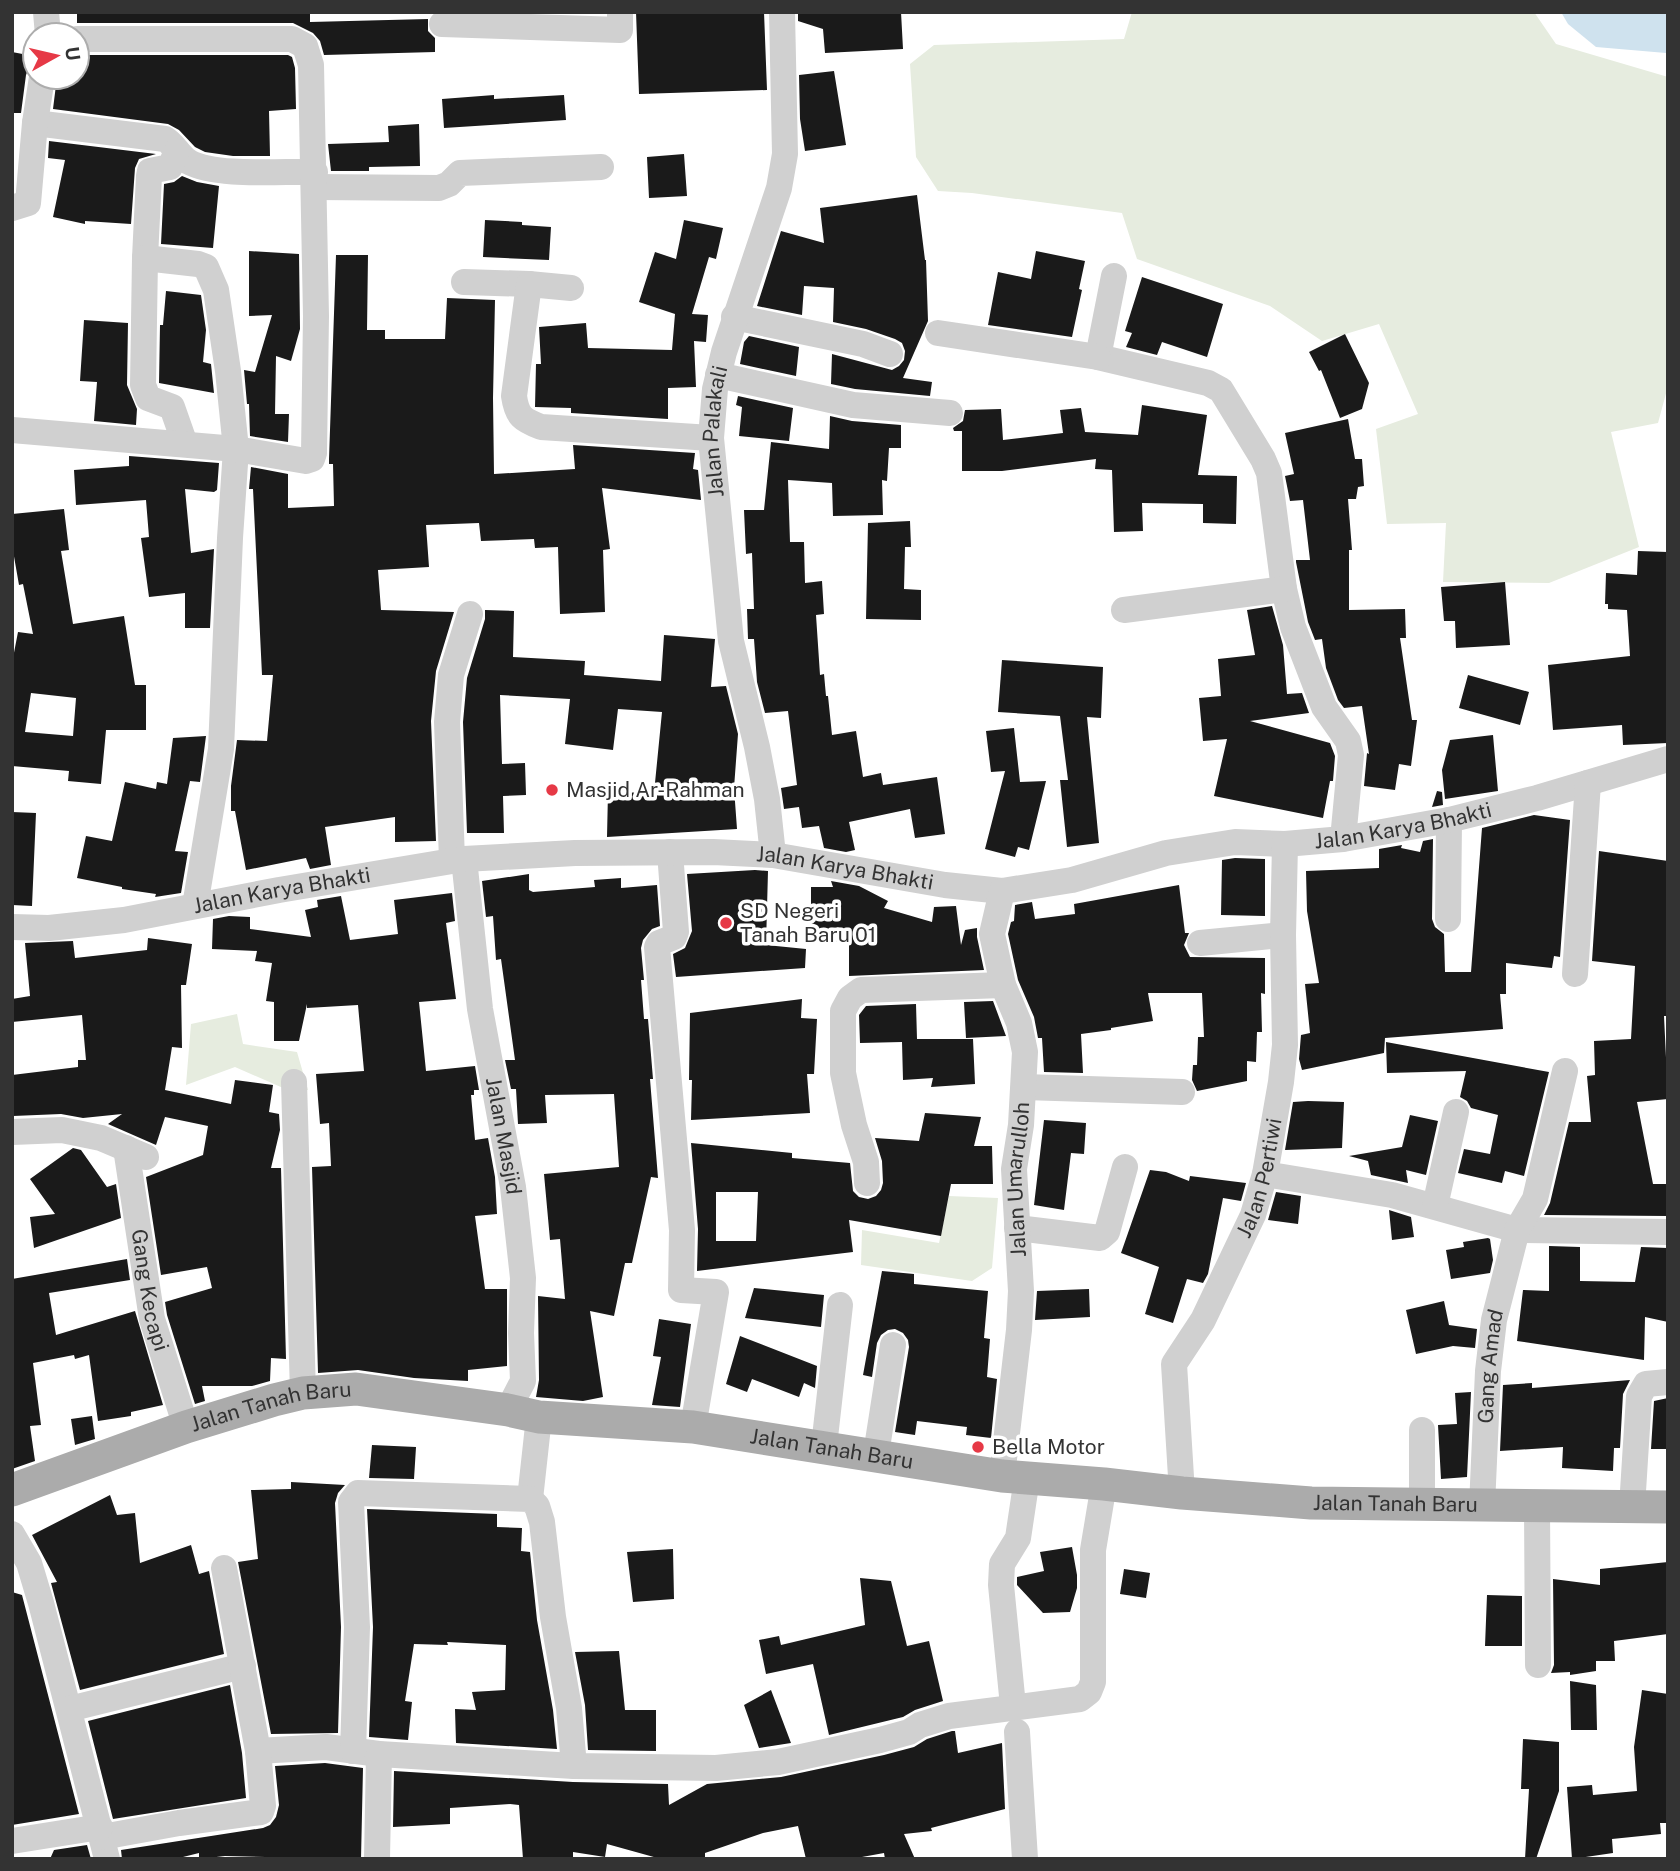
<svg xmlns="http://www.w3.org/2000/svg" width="1680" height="1871" font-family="'Public Sans',sans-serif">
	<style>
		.green { fill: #e6ecdf }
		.water { fill: #cfe2ee }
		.building { fill: #1a1a1a; fill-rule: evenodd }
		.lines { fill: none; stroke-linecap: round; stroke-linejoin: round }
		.minor { stroke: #d0d0d0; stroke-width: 26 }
		.major { stroke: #ababab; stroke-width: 33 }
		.poi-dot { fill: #e63946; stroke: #fff; stroke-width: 2.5 }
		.labels { text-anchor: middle; stroke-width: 7; stroke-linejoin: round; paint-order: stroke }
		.street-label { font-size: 21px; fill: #333; stroke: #fff }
		.poi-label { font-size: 21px; fill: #333; stroke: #fff; text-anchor: start }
	</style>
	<rect width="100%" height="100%" fill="#fff"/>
	<!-- green -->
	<path class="green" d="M1132 12H1534L1556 44 1668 77V386L1658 423 1611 432 1639 547 1549 583 1443 582 1446 523 1387 524 1376 429 1418 414 1379 324 1322 341 1270 306 1137 259 1122 213 972 193 938 191 916 157 910 64 934 45 1124 39Z
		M237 1014 243 1044 297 1052 308 1090 290 1091 235 1067 186 1085 191 1024Z
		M949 1196 998 1198 992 1268 972 1281 861 1265 862 1230 939 1243Z"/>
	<!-- water -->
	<path class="water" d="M1561 12H1668V51L1666 53 1596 47 1568 24Z"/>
	<!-- building -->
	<path class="building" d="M77 12H310V22L428 19V31L435 38V52L324 55 320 41 313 33 293 23H77Z
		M636 12H764L767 90 639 94Z
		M798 12H901L903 49 825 53 823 29 798 21Z
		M12 52 33 56 26 75 21 113H12Z
		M77 55H288L292 57 295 68 296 109 269 111 270 156H233L205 152 195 147 179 130 168 124 53 109 57 77 77 79Z
		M834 71 846 145 805 151 800 119 799 75Z
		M494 95V99L564 95 566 120 444 128 442 99Z
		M419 124 420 166 369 167V171H331L328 144 389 142 388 126Z
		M49 141 156 154 139 159 135 168 131 224 85 221V224L53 217 65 160 48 158Z
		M684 154 687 196 649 198 647 157Z
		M182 176 197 182 219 186 213 248 161 244 164 184 174 182Z
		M917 195 925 260H926L928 321 903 378 932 382 930 396 855 389 831 384 832 354 892 370 899 366 904 360 905 351 902 343 895 339 866 329 833 322 834 288 804 286 802 315 757 306 781 231 824 243 820 208Z
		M485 220 522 222V225L551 227 549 260 483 257Z
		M684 220 723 228 716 259 709 257 692 314 708 315 706 342 694 341 696 387 668 388V419L571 413V408L535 407 536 364H541L539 327 586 323 588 348 672 350 675 314 639 302 655 252 676 259Z
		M249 251 299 254 300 329 291 361 276 356 275 414H289L288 442 250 436 249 404H247L244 370 255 372 272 315 249 316Z
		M1036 251 1085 261 1079 289 1082 290 1072 337 988 325 998 272 1031 279Z
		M336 255H368L367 330H385V339H445L447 298 495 300 493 398 494 474 575 469 573 445 695 453 693 469 698 470 701 500 602 488 610 549 603 550 605 612 560 614 558 547 535 548 534 539 481 541 479 523 426 525 429 567 378 570 381 610 454 612 436 671 431 721 436 841 395 842V817L325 827 331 865 310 869 306 858 246 870 235 811H231V786L237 740 267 741 273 675H262L253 489H249L251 467 288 474V508L334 506 333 464H329V459Z
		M1142 277 1223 304 1207 357 1162 342 1157 355 1126 347 1132 333 1125 331Z
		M166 291 201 295 206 330 203 362 211 364 214 393 159 383 160 325H163Z
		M84 320 128 323 127 385 137 409 136 425 94 421 97 382 80 381Z
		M1345 334 1369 383 1362 409 1340 418 1321 370 1319 371 1309 352Z
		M749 336 799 347 796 376 740 364 744 342Z
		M738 396 793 408 789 441 739 436 742 407 736 405Z
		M1142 405 1207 415 1198 475 1237 476 1236 524 1203 523V504L1142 503 1143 531 1114 532 1112 470 1095 469 1096 459 1002 471H962V431H954L953 428 963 421 965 410 1001 409 1003 440 1063 433 1060 410 1081 408 1085 432 1138 435Z
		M830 416 852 421 901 425V448H889L887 481 882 480 883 515 833 516 832 483 788 480 790 542H804L805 583 822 581 824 614 816 615 820 675 824 674 826 696H828L832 735 856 731 863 777 881 773 883 785 937 777 945 834 915 838 910 809 849 822 855 850 846 852 824 848 819 826 802 828 799 807 784 809 781 788 797 785 788 711 765 713 757 682 754 639H748L747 609H754L752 553 746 554 744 510H764L771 442 829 449Z
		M1348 419 1355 459H1362L1364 486 1358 487 1356 499H1348L1352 550H1349V610L1405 609 1406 638H1400L1412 720H1417L1411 766 1399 764 1395 790 1364 786 1367 753 1369 754 1362 706 1344 708 1338 700 1326 668 1322 639 1315 640 1308 622 1296 562V560H1310L1303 500 1290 501 1285 476 1294 474 1285 433Z
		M129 456 219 463 217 490 214 492 185 489 191 553 214 549 210 628H185V593L149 597 141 538 149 537 146 500 76 505 74 470 129 466Z
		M64 509 69 550 61 551 73 624 124 616 135 685H146V730H106L101 784 68 781 69 771 12 766V663L18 632 33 634 23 584 19 585 12 545V514ZM31 693 76 698 73 736 25 732Z
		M910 521 911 547H905L904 589 921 590V620L866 619 868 523Z
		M1638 551 1668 552V743L1623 745 1622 725 1553 730 1548 665 1630 656 1627 610 1608 609V604H1605L1606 573 1637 575Z
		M1505 582 1510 645 1456 648 1455 621H1444L1441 587Z
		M1272 606 1283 645 1287 694 1302 693 1309 713 1250 721 1330 743 1335 756 1333 781H1330L1323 818 1214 796 1227 739 1203 741 1199 698 1221 696 1218 659 1255 655 1247 610Z
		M485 610 514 611 513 657 585 661 584 675 661 681 664 635 715 639 711 687 726 686 738 734 734 788 737 829 607 837 608 792 654 793 662 712 618 709 613 750 565 744 570 699 500 695 502 764 525 763 526 795 503 796 504 833H467L463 722 467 678 485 619Z
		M1002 660 1103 667 1101 718 1087 717 1099 843 1067 847 1060 780H1068L1060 716 998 712Z
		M1468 675 1529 692 1520 725 1459 708Z
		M1014 728 1020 782 1046 781 1029 850 1018 847 1015 857 985 849 1005 771 991 772 986 731Z
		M1493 735 1498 791 1445 799 1442 770 1450 740Z
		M206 736 200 782 190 781 175 851 188 852 181 893 155 897 156 894 122 889V887L77 878 86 836 112 841 125 782 156 789 157 782 167 784 173 738Z
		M1437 791 1442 792 1443 805 1432 807Z
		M12 812 36 813 32 906 12 905Z
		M1534 815 1570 820 1560 957 1554 956 1552 968 1506 963V994H1500L1503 1029 1385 1038 1384 1053 1302 1070 1299 1059 1301 1035 1310 1033 1305 984 1319 983 1307 911 1306 871 1379 868V849L1402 845 1401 848 1420 852 1423 841 1433 839 1432 919 1435 927 1444 934 1445 972H1471L1482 828Z
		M1599 851 1668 861V1016H1664L1668 1099 1637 1102 1653 1184H1667L1668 1216 1544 1215 1550 1203 1569 1122H1591L1587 1076 1595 1075 1594 1041 1631 1039 1635 966 1592 961Z
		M1235 858 1265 859V916L1221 915 1222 860Z
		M755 870 768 871 766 945 806 949 805 968 676 977 673 954 685 948 692 931 687 874Z
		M529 874V890L533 892 595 887 594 880 621 878V888L657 885 660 926 652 929 643 940 641 948 644 980H641L644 1019H648L653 1079H650L658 1178 651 1177 632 1263H625L614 1316 590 1311 603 1397 583 1401 536 1397 539 1380 538 1296 565 1299 560 1239 550 1240 544 1174 619 1167 614 1094 545 1095 547 1123 518 1124 516 1089H511L505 1060H515L501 959 496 960 493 916 486 917 482 881Z
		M831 881 859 886 888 901 884 908 932 922 934 907 956 906 961 945 965 930 977 928V937L984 970 849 976V941L811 942V887H833Z
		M1179 885 1185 933H1189L1184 945 1190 957 1265 958V994L1261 993 1262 1032H1257L1256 1062 1247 1061V1081L1197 1091 1192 1080 1193 1065H1197L1198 1037H1204L1202 993H1148L1153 1021 1111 1028V1030L1081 1034 1083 1073 1044 1072 1042 1038H1038L1034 1017 1018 980 1008 934 1011 922 1014 921 1015 905 1032 902 1035 919 1075 914 1074 904Z
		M452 893 455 921 446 923 456 999 419 1002 426 1071 475 1066 479 1090H474V1095H471L475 1140 488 1138 495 1177 497 1214 475 1216 485 1289H507V1366L468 1370V1381L414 1378 358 1370 318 1373 312 1167 331 1166 329 1123 320 1124 316 1074 364 1071 358 1005 307 1008V1004L299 1041H274V1002L266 1001 272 963 255 961 257 951 212 949 213 919 229 916 250 917V929L311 937 305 910 318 907 317 900 341 896 350 940 398 934 394 900Z
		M148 938 192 944 186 985H181L182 1048 172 1047 165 1090 231 1104 235 1080 273 1085 269 1112 279 1114 280 1130 271 1168H281L286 1359 271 1358 270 1381 252 1386H202L205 1401 195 1404 167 1315 165 1302 212 1288 207 1267 161 1275 146 1177 203 1155 208 1126 165 1117 156 1145 108 1124 122 1114 83 1118 61 1114 13 1116 12 1108V1075L78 1067V1060H86L82 1015 12 1022V999L30 996 25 943 73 941 75 958 147 950Z
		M802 999 801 1018 817 1019 814 1074H807L810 1113 691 1120 692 1080H689L690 1013Z
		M993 1001 1006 1036 966 1038 964 1002Z
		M916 1004 917 1039H973L975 1084 931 1087 933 1078 903 1080 902 1042 860 1043 859 1015 866 1006Z
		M1386 1042 1549 1072 1524 1176 1505 1171 1502 1183 1458 1173 1464 1149 1490 1154 1498 1115 1471 1108 1467 1101 1460 1097 1466 1071 1387 1073Z
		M1308 1101 1344 1102 1342 1148 1285 1150 1293 1102Z
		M925 1113 981 1117 974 1146H992L993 1184H951L941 1236 849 1220 853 1252 697 1271 698 1229 691 1143 792 1153V1158L850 1163 853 1191 859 1197 868 1199 876 1196 881 1190 883 1183 882 1161 875 1138 919 1141ZM716 1192H758L756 1241H716Z
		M1410 1115 1438 1121 1426 1175 1406 1170 1408 1183 1371 1175 1368 1161 1349 1156 1402 1147Z
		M1044 1120 1086 1123 1084 1154 1071 1153 1064 1210 1034 1205Z
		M73 1148 81 1150 107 1187 116 1184 121 1218 34 1248 30 1217 55 1214 30 1179Z
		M1150 1170 1166 1172 1189 1181 1190 1176 1246 1183 1241 1201 1223 1198 1208 1274 1203 1283 1187 1279 1173 1323 1145 1314 1159 1267 1121 1253Z
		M1276 1192 1301 1196 1298 1224 1268 1220Z
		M1389 1210 1411 1217 1414 1237 1392 1240Z
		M1488 1238 1490 1239 1493 1260 1490 1273 1451 1279 1446 1250 1464 1247 1463 1242Z
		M1549 1246 1580 1247V1281L1635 1282 1641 1247 1668 1248V1322L1645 1317 1644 1360 1517 1341 1523 1290 1549 1291Z
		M127 1259 130 1280 49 1293 56 1335 135 1311 163 1405 131 1412V1416L98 1421 89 1355 75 1359 74 1355 33 1363 41 1425 30 1426 35 1461 12 1469V1279Z
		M882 1271 914 1274V1284L988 1291 984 1338 990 1339 987 1377 997 1379 991 1438 966 1435 967 1427 917 1421 915 1435 895 1432 909 1347 908 1340 903 1333 895 1329 888 1330 881 1335 877 1343 872 1377 863 1375Z
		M754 1288 824 1295 821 1327 745 1318Z
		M1089 1289 1090 1317 1035 1320 1037 1291Z
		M1444 1301 1449 1325 1477 1329 1475 1348 1453 1346 1416 1354 1406 1310Z
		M659 1319 691 1324 680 1407 652 1405 661 1357 653 1356Z
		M740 1336 817 1366 815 1388 804 1383 799 1397 752 1379 747 1392 726 1384Z
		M1630 1380 1623 1394 1620 1448H1614L1613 1471 1562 1468 1563 1447 1500 1451 1503 1385 1532 1383V1388Z
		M1471 1392 1467 1477 1441 1479 1438 1425 1457 1424 1455 1393Z
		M1668 1398V1449H1651L1654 1401Z
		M92 1416 95 1439 75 1445 71 1419Z
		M372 1445 416 1447 414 1479 369 1478Z
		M291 1482 345 1485 338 1493 335 1503 341 1627 338 1733 271 1734 238 1562 258 1559 251 1490 291 1489Z
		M110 1495 117 1515 135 1513 140 1563 191 1545 199 1574 209 1571 224 1654 80 1690 51 1583 57 1582 32 1535Z
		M367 1509 497 1514V1527L522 1528 521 1551 530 1552 537 1620 553 1710 557 1749 456 1743 455 1709 476 1710 472 1692 505 1690 506 1645 447 1642 448 1645 414 1644 405 1701 412 1702 408 1740 369 1737 373 1627Z
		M1072 1547 1077 1575V1588L1070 1612 1043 1613 1017 1585V1577L1044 1571 1040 1552Z
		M673 1549 674 1599 633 1602 627 1552Z
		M1668 1562V1634L1614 1641 1615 1661H1596V1671L1570 1675V1672L1551 1673 1554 1665 1553 1579 1600 1585V1569Z
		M1124 1569 1150 1573 1146 1598 1120 1594Z
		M860 1578 891 1581 907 1646 929 1641 943 1701 915 1710 903 1717 829 1735 813 1664 766 1674 759 1640 779 1636 781 1645 865 1625Z
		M12 1592 22 1595 79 1814 12 1825Z
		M1487 1595 1522 1596V1646H1485Z
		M619 1651 625 1710H656V1751L588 1750 585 1705 575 1652Z
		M1570 1681 1596 1685 1597 1730H1571Z
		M230 1685 242 1753 246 1798 113 1819 88 1721Z
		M771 1690 791 1743 759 1748 744 1705Z
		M1642 1690 1668 1694V1823H1660L1661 1834 1612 1839 1613 1853 1572 1859 1567 1787 1592 1785 1593 1795 1637 1791 1634 1747Z
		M952 1731H955L958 1753 1002 1743 1005 1809 931 1828 932 1831 904 1834 915 1859H885L884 1853 851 1859H806L798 1826 763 1833 705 1853V1857L661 1859 607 1844 605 1857 573 1852V1859H523L519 1805 510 1804 450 1808V1824L393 1827 394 1771 573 1782 668 1784 669 1805 707 1784 781 1777 884 1755 914 1747 927 1739Z
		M1523 1739 1559 1742V1791L1536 1859H1525L1529 1789H1521Z
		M325 1763 363 1768 361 1859 225 1856 199 1859V1853L175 1859H122L121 1850 263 1828 270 1825 276 1817 279 1805 275 1766Z
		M87 1845 91 1859H50L54 1850Z"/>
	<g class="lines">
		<!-- minor -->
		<g class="minor">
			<path d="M46 12 48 35"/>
			<path d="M442 24 620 30V12"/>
			<path d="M35 123 165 139C175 145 179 156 189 162 216 177 282 171 315 172"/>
			<path d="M177 151 170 167 150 171 149 176 145 258 143 385 148 398 172 407 185 444"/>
			<path d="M315 187 439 188 449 184 460 173 601 167"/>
			<path d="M12 208 28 203 35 123 42 77"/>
			<path d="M145 258 198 264 206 267 216 290 228 371 236 449 230 538 221 749 195 906"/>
			<path d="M1114 276 1098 357 1208 383 1221 390 1263 459 1269 473 1284 589 1293 627 1324 707 1348 741 1351 755 1343 839"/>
			<path d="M464 282 529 284"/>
			<path d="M571 288 529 284 514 396C517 417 523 420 541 427L711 438"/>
			<path d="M734 317 863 344 890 354"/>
			<path d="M938 333 1098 357"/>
			<path d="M718 375 853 405 950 413"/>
			<path d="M12 430 236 449 306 461 312 459 314 453 316 316 311 65 305 46 292 39H77"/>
			<path d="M1124 610 1284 589"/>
			<path d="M670 852 676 932 674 937 659 943 657 947 682 1230 681 1290 716 1292 693 1427"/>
			<path id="s1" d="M773 855 767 799 757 747 731 641 711 438 715 389 724 352 779 188 785 154 782 12"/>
			<path id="s2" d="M464 859 480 1009 513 1187 523 1278 521 1333 523 1381 508 1410"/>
			<path d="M452 860 447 722 451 675 470 614"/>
			<path d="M1448 919 1449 820"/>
			<path id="s3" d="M12 927 49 928 124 920 279 890 464 859 575 853 713 852 773 855 945 885 1002 891 1072 880 1166 853 1235 842 1285 844 1343 839 1449 820 1537 798 1668 759"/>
			<path d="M1200 943 1283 935"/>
			<path d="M1575 974 1588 783"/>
			<path d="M294 1082 303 1393"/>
			<path d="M1024 1087 1182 1092"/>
			<path d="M12 1132 62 1130 101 1138 146 1157"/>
			<path id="s4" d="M126 1148 152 1319 186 1427"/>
			<path d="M1265 1174 1392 1195 1517 1230 1668 1232"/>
			<path d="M867 1183 866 1162 854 1125 843 1073V1011L850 998 861 990 1003 985"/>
			<path d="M1435 1206 1456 1112"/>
			<path d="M1017 1228 1100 1238 1107 1232 1125 1167"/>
			<path d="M1422 1430V1504"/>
			<path d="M824 1446 840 1305"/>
			<path d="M876 1454 893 1345"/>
			<path id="s5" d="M1002 1476 1019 1330 1021 1291 1014 1169 1021 1125 1025 1052 1019 1023 1003 985 992 934 1002 891"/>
			<path id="s6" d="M1182 1493 1174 1364 1203 1320 1253 1215 1265 1174 1281 1082 1285 1045 1283 935 1285 844"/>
			<path d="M530 1499 539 1417"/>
			<path id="s7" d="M1482 1506 1488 1371 1494 1320 1517 1230 1535 1199 1565 1071"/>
			<path d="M1537 1507 1538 1665"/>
			<path d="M1632 1507 1639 1396 1646 1384 1668 1382"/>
			<path d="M12 1534 29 1563 41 1603 107 1859"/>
			<path d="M1013 1706 1001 1585 1002 1564 1018 1538 1027 1478"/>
			<path d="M69 1709 243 1666"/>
			<path d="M1017 1732 1025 1859"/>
			<path d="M258 1751 326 1747 379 1754 574 1766 716 1768 778 1762 880 1740 909 1732 920 1725 949 1716 1080 1699 1089 1692 1093 1682V1550L1104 1484"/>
			<path d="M353 1751 357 1627 351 1502 358 1493 530 1499 537 1506 542 1522 553 1617 569 1708 574 1766"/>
			<path d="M102 1837 179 1823 261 1812 263 1806 258 1751 224 1568"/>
			<path d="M12 1841 100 1827"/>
			<path d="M377 1859 379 1754"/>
		</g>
		<!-- major -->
		<path class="major" id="s8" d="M12 1490 186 1427 274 1400 303 1393 356 1389 508 1410 539 1417 693 1427 1002 1476 1104 1484 1182 1493 1311 1503 1668 1507"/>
	</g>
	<!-- markers -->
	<g class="poi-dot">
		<circle cx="552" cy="790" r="7"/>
		<circle cx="726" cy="923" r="7"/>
		<circle cx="978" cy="1447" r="7"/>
	</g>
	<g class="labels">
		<!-- street labels -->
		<g class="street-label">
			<text dy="7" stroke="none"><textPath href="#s1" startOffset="429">Jalan Palakali</textPath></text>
			<text dy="7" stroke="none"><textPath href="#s3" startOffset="1407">Jalan Karya Bhakti</textPath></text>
			<text dy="7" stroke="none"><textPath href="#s3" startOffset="840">Jalan Karya Bhakti</textPath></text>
			<text dy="7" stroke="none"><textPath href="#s3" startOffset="273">Jalan Karya Bhakti</textPath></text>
			<text dy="7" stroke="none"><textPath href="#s2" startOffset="280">Jalan Masjid</textPath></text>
			<text dy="7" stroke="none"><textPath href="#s6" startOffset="336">Jalan Pertiwi</textPath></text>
			<text dy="7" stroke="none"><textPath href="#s5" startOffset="298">Jalan Umarulloh</textPath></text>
			<text dy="7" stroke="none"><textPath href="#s4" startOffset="144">Gang Kecapi</textPath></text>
			<text dy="7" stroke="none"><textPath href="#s7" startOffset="140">Gang Amad</textPath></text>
			<text dy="7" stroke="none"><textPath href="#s8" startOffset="273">Jalan Tanah Baru</textPath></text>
			<text dy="7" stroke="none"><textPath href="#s8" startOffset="840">Jalan Tanah Baru</textPath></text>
			<text dy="7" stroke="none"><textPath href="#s8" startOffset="1407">Jalan Tanah Baru</textPath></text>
		</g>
		<!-- poi labels -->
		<g class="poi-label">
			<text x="566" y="797">Masjid Ar-Rahman</text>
			<text x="740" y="918">SD Negeri<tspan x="740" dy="24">Tanah Baru 01</tspan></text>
			<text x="992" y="1454">Bella Motor</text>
		</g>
	</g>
	<!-- border -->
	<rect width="1680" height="1871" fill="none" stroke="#333333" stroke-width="28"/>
	<!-- north arrow -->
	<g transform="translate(56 56) rotate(82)"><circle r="33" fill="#ffffff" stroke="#adadad" stroke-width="2"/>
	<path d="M0-5L12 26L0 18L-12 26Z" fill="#e63946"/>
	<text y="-10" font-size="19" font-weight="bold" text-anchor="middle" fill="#333333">U</text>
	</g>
</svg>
